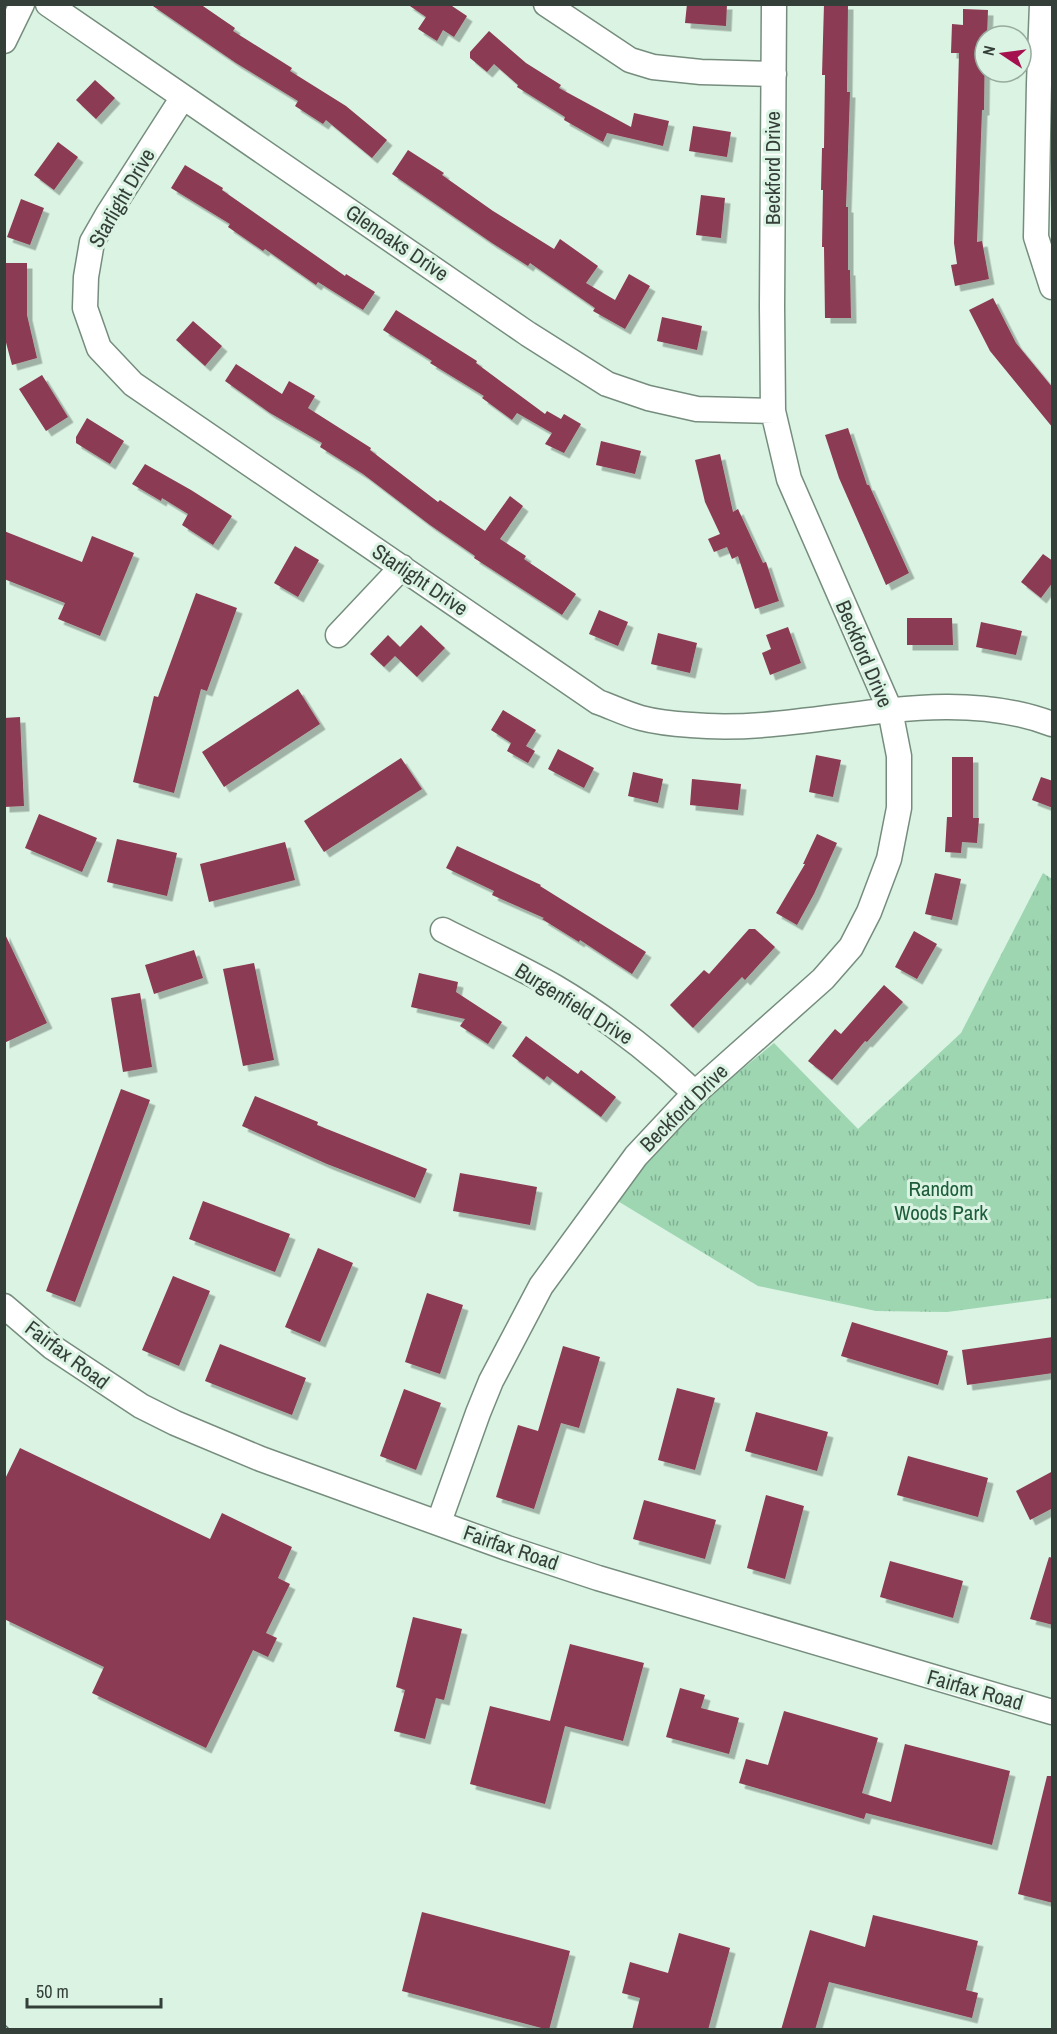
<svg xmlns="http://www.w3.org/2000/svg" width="1057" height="2034" font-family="'Archivo Narrow',sans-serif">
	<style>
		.park { fill: url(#park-tufts) }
		.building { fill: #8b3a52; filter: url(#shadow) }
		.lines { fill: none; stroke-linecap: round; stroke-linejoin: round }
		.minor-casing { stroke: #768d7e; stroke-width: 27 }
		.minor { stroke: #fff; stroke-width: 24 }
		.rail-casing { stroke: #57645c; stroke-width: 7 }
		.rail { stroke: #daf3e2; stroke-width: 4.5; stroke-dasharray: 14; stroke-linecap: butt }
		.labels { text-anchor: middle; stroke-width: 6; stroke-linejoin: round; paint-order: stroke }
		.street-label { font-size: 21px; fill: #353f39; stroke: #daf3e2 }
		.park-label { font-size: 21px; fill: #1d5d3b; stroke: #daf3e2 }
	</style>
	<defs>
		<pattern id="park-tufts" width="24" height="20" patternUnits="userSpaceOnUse" patternTransform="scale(1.5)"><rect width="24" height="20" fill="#9ed6b2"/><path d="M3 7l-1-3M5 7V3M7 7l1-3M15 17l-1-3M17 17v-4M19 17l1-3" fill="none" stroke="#82af92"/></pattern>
		<filter id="shadow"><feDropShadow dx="5.5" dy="5.5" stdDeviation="0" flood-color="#0004"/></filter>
	</defs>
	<rect width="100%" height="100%" fill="#daf3e2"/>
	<!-- park -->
	<path class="park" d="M1043 873 1052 879V1298L947 1312 876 1311 758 1286 616 1200 668 1139 709 1096 774 1043 858 1129 961 1033Z"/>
	<!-- building -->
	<path class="building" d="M150 4H200L235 28 233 31 292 68 290 71 346 106 387 140 372 158 326 120 323 124 295 106 298 101 236 63Z
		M407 4H449L467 16 454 37 443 30 437 41 418 29 426 17Z
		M687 4H727L726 26 685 23Z
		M824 4H848L847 92H850L846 207H848V270H850L851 318H825L824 247H822L823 190H821L822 148H824L825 75H822Z
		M963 9 988 10 987 36H985L984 110H982L977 242 982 241 989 279 955 286 951 265 957 264 954 243 959 53H951L952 24 963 25Z
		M489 31 526 63 561 85 559 88 631 127 634 113 669 121 663 146 607 133 603 142 564 120 565 117 517 87 518 85 494 64 487 72 470 58V52Z
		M95 80 115 98 96 119 76 100Z
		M693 126 731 132 727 157 689 151Z
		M58 142 78 157 54 190 34 175Z
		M408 150 444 173 442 175 493 211 554 249 560 239 598 266 586 283 615 300 629 274 650 286 625 329 593 311 595 308 530 263 528 266 492 243 392 174Z
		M185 165 223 188 222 190 345 276 346 274 375 292 363 310 318 282 316 285 265 249 263 251 228 227 230 224 171 188Z
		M701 195 725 198 721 238 696 235Z
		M21 199 44 208 30 245 7 237Z
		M4 263H27V315L37 358 12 365 4 335Z
		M993 298 1016 343 1053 388V428L990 351 969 310Z
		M396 310 477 361 476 363 545 414 547 411 561 419 564 414 581 424 564 453 545 444 552 433 517 413 512 420 482 398 484 396 430 363 432 361 383 330Z
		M662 317 702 326 697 350 657 341Z
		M193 321 222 346 205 366 176 340Z
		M236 364 282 394 289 381 315 396 308 408 371 448 370 450 438 502 440 500 485 531 510 496 523 506 500 539 526 556 524 559 576 594 562 615 474 558 475 556 430 525 363 474 320 447 322 443 270 413 225 381Z
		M42 375 68 417 46 431 19 389Z
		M87 418 124 441 110 464 76 443V437Z
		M848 428 867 485H869L909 573 886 585 839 478 825 435Z
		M601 441 641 451 635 474 596 465Z
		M720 454 733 512 738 509 763 563 766 562 779 601 755 609 738 556 732 559 727 547 714 552 708 539 720 534 705 502 695 460Z
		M145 464 191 490 232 516 213 545 182 525 188 514 162 498 161 501 132 484Z
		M4 531 82 562 92 536 134 553 100 636 58 619 65 603 4 579Z
		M295 546 319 560 298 597 274 583Z
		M1043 554 1053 561V582L1041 598 1021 582Z
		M196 593 237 608 207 691 201 689 174 793 133 782 154 696 158 697Z
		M599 610 628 622 618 646 589 634Z
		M907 618H952L953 645H907Z
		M981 622 1022 631 1016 655 976 647Z
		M421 625 445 648 417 677 395 656 384 667 370 654 388 635 400 647Z
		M788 627 801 663 770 675 762 653 771 649 766 635Z
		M658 633 697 643 690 673 651 664Z
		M298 689 320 724 224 787 202 752Z
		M503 710 536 730 526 746 535 751 528 763 507 751 511 743 491 730Z
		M20 717 24 806 4 807V718Z
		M558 749 594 768 584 788 548 769Z
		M816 755 841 760 833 797 809 792Z
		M952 757H973V818H979L977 843 962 842 961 853 945 852 947 817H952Z
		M401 758 422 789 324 852 304 821Z
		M633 772 663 779 658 803 628 796Z
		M1041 777 1053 781V808L1032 800Z
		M692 779 741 784 738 810 690 805Z
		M39 814 97 838 82 872 25 848Z
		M817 834 837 843 814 894 797 925 776 913 805 864H803Z
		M117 839 177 853 167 896 107 882Z
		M285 842 295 880 209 902 200 864Z
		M457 846 541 885 540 886 646 952 632 974 580 940 579 942 542 919 544 918 492 895 494 891 446 868Z
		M935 873 961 879 952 920 925 914Z
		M749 929H755L775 947 745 980 742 977 693 1028 670 1005 704 970 709 974Z
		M914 931 937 944 917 979 895 967Z
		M4 932 47 1023 4 1043Z
		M194 950 203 978 154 994 145 965Z
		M254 963 274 1060 243 1066 223 969Z
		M419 973 458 982 456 992 502 1022 488 1044 460 1026 465 1019 411 1007Z
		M884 985 903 1002 867 1042 865 1041 832 1080 808 1061 835 1029 841 1034Z
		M140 993 152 1067 123 1072 111 998Z
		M526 1036 578 1074 581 1070 616 1097 601 1117 547 1076 544 1080 512 1056Z
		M121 1089 150 1100 75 1302 46 1291Z
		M255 1096 318 1122 317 1125 427 1169 415 1198 327 1164 242 1126Z
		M460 1173 537 1187 530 1225 453 1211Z
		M203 1201 290 1234 275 1272 189 1239Z
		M318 1248 353 1263 320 1342 285 1327Z
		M173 1276 210 1291 179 1366 142 1350Z
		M427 1293 463 1305 440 1374 405 1362Z
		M852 1322 948 1351 938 1385 841 1356Z
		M1053 1337V1373L967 1385 962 1350Z
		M220 1344 306 1378 292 1415 205 1381Z
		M563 1346 600 1357 579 1428 561 1423 534 1509 496 1497 518 1425 538 1431Z
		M677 1388 715 1398 695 1470 658 1460Z
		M404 1389 441 1403 416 1470 380 1456Z
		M756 1412 828 1432 817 1471 745 1451Z
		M20 1448 210 1539 222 1513 292 1547 278 1578 290 1584 266 1633 277 1638 268 1657 253 1650 206 1748 92 1693 104 1667 4 1619V1481Z
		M908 1456 988 1478 978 1517 897 1495Z
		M1053 1471V1508L1030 1520 1016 1491Z
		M766 1495 804 1506 785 1579 747 1568Z
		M644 1500 716 1520 705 1559 633 1539Z
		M1049 1557 1053 1558V1625L1030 1619Z
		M890 1561 963 1581 953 1618 880 1597Z
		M413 1617 462 1629 444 1700 436 1698 425 1739 394 1731 405 1690 396 1687Z
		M570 1644 644 1663 623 1741 565 1726 545 1804 470 1784 490 1706 550 1721Z
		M680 1688 705 1695 701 1708 739 1718 729 1754 666 1737Z
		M784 1711 878 1738 862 1793 891 1802 905 1744 1010 1771 992 1845 866 1813 864 1819 739 1783 746 1759 768 1765Z
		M1047 1776H1053V1903L1018 1894Z
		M422 1912 570 1951 549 2030 402 1991Z
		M873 1915 978 1941 966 1990 978 1993 972 2018 829 1982 815 2030H781L810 1930 865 1947Z
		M679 1933 730 1948 708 2030H632L640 1998 622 1993 630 1962 668 1973Z"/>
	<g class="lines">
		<defs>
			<path id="minor" d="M48 4 528 334 607 384 648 398 697 409 773 411
				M546 4 630 60 653 67 701 72 774 74
				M1042 4 1039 84 1036 237 1052 287
				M4 41 22 4
				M183 97 108 214 92 242 86 277 85 308 99 348 133 384 598 702C612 707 626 714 641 718 656 722 675 724 691 725 811 736 935 680 1052 724
				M338 635 402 567
				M443 930C480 949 519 966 555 987 606 1017 652 1053 695 1093
				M4 1306 52 1347 141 1406 175 1423 261 1459 507 1548 598 1578 1052 1712
				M439 1522 478 1413 491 1381 541 1286 636 1156 695 1093 823 979 851 947 869 912 889 859 899 808V756L890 710 789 479 773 411 772 306 774 4"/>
		</defs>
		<!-- minor casing -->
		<use href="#minor" class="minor-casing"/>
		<!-- minor -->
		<use href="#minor" class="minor"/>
		<defs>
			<path id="rail" d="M4 2028 6 2030"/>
		</defs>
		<!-- rail casing -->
		<use href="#rail" class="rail-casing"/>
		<!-- rail -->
		<use href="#rail" class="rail"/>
	</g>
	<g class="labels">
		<!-- street labels -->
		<g class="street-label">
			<text transform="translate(773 168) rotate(-90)" y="7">Beckford Drive</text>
			<text transform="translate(122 198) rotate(-60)" y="7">Starlight Drive</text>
			<text transform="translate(397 243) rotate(34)" y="7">Glenoaks Drive</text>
			<text transform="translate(420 580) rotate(34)" y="7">Starlight Drive</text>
			<text transform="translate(864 654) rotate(67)" y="7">Beckford Drive</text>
			<text transform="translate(574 1004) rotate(32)" y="7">Burgenfield Drive</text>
			<text transform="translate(684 1108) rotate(-45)" y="7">Beckford Drive</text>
			<text transform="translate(67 1355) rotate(37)" y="7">Fairfax Road</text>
			<text transform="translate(511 1548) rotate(19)" y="7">Fairfax Road</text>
			<text transform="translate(975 1690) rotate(16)" y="7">Fairfax Road</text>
		</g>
		<!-- park labels -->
		<g class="park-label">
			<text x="941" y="1196">Random<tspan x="941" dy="24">Woods Park</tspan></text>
		</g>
	</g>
	<!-- border -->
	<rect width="1057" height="2034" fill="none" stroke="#353f39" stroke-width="12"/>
	<!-- north arrow -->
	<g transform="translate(1003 54) rotate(283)"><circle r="28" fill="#daf3e2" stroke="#98ab9e" stroke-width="1.5"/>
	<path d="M0-4.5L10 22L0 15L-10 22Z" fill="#a5114f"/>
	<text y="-9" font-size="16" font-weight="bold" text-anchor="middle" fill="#353f39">N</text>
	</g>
	<!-- scale -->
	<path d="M27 1998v9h134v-9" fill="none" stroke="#353f39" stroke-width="3"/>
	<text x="36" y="1998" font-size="18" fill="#353f39" stroke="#daf3e2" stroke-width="4.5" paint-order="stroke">50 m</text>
</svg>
